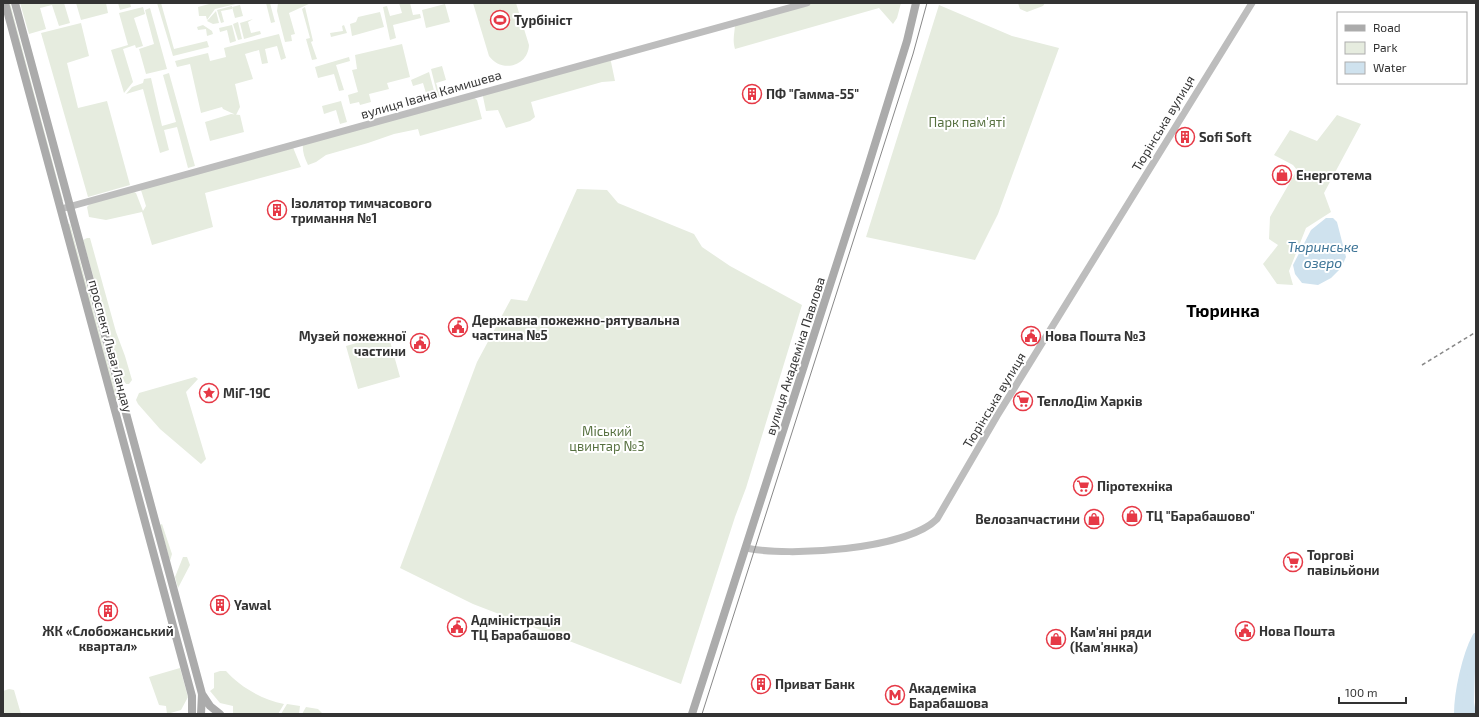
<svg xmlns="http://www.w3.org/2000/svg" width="1479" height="717" font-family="'Exo 2',sans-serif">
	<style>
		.green { fill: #e6ecdf }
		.water { fill: #cfe2ee }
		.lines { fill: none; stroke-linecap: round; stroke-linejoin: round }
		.river { stroke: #cfe2ee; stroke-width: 8 }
		.secondary { stroke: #bdbdbd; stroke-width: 7 }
		.primary { stroke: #ababab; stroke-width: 8 }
		.tram { stroke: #888; stroke-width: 1 }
		.rail { stroke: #888; stroke-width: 1.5; stroke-dasharray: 4 3; stroke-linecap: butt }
		.labels { text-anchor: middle; stroke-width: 4; stroke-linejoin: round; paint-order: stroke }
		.poi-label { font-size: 13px; font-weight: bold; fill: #333; stroke: #fff; text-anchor: start }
		.street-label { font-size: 13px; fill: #333; stroke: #fff }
		.park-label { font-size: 13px; fill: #56703f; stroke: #fff }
		.water-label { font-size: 14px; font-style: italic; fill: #3f7597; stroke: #fff }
		.district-label { font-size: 17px; font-weight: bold; fill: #000; stroke: #fff }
	</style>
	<rect width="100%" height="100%" fill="#fff"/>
	<!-- green -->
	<path class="green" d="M7 3H10L63 201H61Z
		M20 3H64L70 23 59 26 52 5 40 8 46 29 29 34Z
		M76 3H106L108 13 81 20Z
		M118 3H130L131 7 120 10Z
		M157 3H161L174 49 207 41 209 47 173 56Z
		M213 3H240L215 9 207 20 206 16H199L198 7Z
		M266 3H270L275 22 271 23Z
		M278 3H311L289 13 295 34 291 35 292 41 285 42 277 11Z
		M399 3H410L413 15 420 14 421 18 393 25 396 38 390 40 383 7 387 6 390 16 402 13Z
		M473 3H516L529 45C528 67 501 73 489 56Z
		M807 3H901L897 18 893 24 879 8 735 49C732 39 735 33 735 23Z
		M1018 3H1045L1043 6 1027 12 1020 9Z
		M445 4 450 22 426 28 422 10Z
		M240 5 243 16 235 18 232 7Z
		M939 5 1012 36 1059 48 998 214 975 260 866 237Z
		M232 6V9L221 11 224 22 221 23 217 10Z
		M143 7 145 14 134 18 143 46 136 48 135 45 123 49 133 82 124 93 111 50 128 45 119 13Z
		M305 7 313 41 311 42 317 59 312 60 306 39 310 38 302 9Z
		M150 8 167 69 146 74 139 49 154 44 145 10Z
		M216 11 219 23 213 24 207 21Z
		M380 12 384 27 352 36 350 24 356 22 358 17Z
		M253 19 248 22 251 33 260 31 261 34 244 39 240 23Z
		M238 22 242 39 238 40 233 24Z
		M81 23 89 56 67 63 78 108 107 101 130 185 88 197 41 33Z
		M203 25 212 31 213 34 207 36 206 29 198 30 197 27Z
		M232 25 236 41 230 43 227 30 220 32 219 28Z
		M344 25 347 33 331 37 330 33 343 31 342 26Z
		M279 34 286 58 281 60 277 46 265 49 268 63 262 64 259 50 245 54 253 79 235 84 240 107 236 115 223 109 222 107 201 113 190 64 177 67 175 61 208 53 210 61 226 57 224 48Z
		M402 44 410 77 387 83 389 89 369 94 371 102 360 105 359 102 350 104 348 95 358 92 352 70 357 69 355 55Z
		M349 57 350 61 336 65 344 90 339 91 334 74 318 78 315 67Z
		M610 57 615 81 602 82 531 102 535 117 530 121 506 128 498 110 486 111 482 92Z
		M442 66 446 80 436 83 441 97H438L431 69Z
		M429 72 436 98 428 100 423 83 413 86 411 80Z
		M169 73 195 166 188 168 177 127 164 130 169 150 160 153 143 89 126 94 132 87 143 83 144 79 151 78 162 126 176 122 163 75Z
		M473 97 477 100 482 119 420 136 418 129 394 134 368 143 326 155 316 162 308 165C304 157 302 150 303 142Z
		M341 101 347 122 340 124 336 110 324 114 322 106Z
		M231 114 240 115 244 132 210 141 205 122Z
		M1337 115 1361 124 1324 193 1331 212 1306 228 1289 271 1293 285 1277 284 1263 264 1278 245 1269 239 1270 217 1297 170 1293 165 1274 155 1290 130 1317 141Z
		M292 145 301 167 205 193 213 227 152 245 142 212 106 220 89 217 87 207 93 200 130 190 136 193 143 211 146 206 140 187Z
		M577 189 607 190 618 203 694 234 702 247 730 266 802 305 746 488 735 517 681 684 473 604 400 568 477 362 511 299 527 301Z
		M70 224 118 401H115L67 225Z
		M87 238H90L116 332 125 356 132 380 129 384H126L122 378 83 240Z
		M388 334 400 377 358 389 346 346Z
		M195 377 198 379 186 392 206 459 201 464 160 429 138 404 136 400 139 393Z
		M162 524 172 554 170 561 160 525Z
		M183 557H187L190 565 178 588 175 577Z
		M180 668 188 697 181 710 167 714 166 706 159 705 149 677Z
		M220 671H226C240 687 263 700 284 704L278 714H233V706L220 703 210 691 214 688V673Z
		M9 689 14 690 21 714H3V691Z
		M287 704 300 706 299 714H281Z
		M306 707 318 709 323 714H302Z"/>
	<!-- water -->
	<path class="water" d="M1326 218H1333L1337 222 1346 257 1341 268 1331 278 1318 285 1302 283 1295 274 1293 265 1311 230Z
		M1476 640 1474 702 1476 714H1461C1462 688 1465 663 1476 640Z"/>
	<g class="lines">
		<!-- river -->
		<path class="river" d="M1458 714C1458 692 1466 656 1476 637"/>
		<!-- secondary -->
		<path class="secondary" d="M61 209 807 3
			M746 548C788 557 906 550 937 519L997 416 1252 3"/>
		<!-- primary -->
		<path class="primary" d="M5 3 192 696V714
			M15 3 202 694 201 714
			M202 694 210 706 220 714
			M692 714 866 173 907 41 916 3"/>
		<!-- tram -->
		<path class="tram" d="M702 714 913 54 927 3"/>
		<!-- rail -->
		<path class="rail" d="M1422 365 1476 332"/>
	</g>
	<!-- icons -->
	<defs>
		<symbol id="stadium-ring" viewBox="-11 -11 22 22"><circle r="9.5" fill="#fff" stroke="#e63946" stroke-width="1.5"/><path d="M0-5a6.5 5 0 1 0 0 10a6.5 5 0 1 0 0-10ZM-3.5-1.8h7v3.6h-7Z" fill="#e63946"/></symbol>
		<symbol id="building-ring" viewBox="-11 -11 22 22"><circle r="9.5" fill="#fff" stroke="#e63946" stroke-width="1.5"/><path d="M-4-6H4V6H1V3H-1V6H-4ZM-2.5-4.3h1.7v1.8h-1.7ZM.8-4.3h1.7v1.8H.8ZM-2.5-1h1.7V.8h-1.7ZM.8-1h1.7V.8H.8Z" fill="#e63946"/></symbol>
		<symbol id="shop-ring" viewBox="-11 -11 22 22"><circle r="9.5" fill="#fff" stroke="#e63946" stroke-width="1.5"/><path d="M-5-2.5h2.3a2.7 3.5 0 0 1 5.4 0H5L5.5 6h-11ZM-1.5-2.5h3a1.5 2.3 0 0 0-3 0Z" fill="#e63946"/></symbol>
		<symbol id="civic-ring" viewBox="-11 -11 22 22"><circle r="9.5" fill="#fff" stroke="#e63946" stroke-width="1.5"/><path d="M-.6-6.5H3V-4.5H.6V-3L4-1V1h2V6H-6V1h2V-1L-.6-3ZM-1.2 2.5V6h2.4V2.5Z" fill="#e63946"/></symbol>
		<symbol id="sight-ring" viewBox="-11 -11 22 22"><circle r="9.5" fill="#fff" stroke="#e63946" stroke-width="1.5"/><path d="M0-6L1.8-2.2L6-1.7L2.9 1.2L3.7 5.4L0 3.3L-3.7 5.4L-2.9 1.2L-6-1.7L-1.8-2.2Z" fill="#e63946"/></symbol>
		<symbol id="supermarket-ring" viewBox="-11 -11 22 22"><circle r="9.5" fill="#fff" stroke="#e63946" stroke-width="1.5"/><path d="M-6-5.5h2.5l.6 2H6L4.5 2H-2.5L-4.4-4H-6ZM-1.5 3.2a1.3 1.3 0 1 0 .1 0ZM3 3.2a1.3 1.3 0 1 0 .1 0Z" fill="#e63946"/></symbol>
		<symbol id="metro-ring" viewBox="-11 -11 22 22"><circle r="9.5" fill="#fff" stroke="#e63946" stroke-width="1.5"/><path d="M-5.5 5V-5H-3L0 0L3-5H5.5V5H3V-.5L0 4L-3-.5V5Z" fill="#e63946"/></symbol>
	</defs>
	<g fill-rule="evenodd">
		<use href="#stadium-ring" x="489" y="9" width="22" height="22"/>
		<use href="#building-ring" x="741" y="83" width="22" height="22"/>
		<use href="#building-ring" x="1174" y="126" width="22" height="22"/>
		<use href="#shop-ring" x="1271" y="164" width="22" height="22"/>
		<use href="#building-ring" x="266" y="199" width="22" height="22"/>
		<use href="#civic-ring" x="447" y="316" width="22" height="22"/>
		<use href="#civic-ring" x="1020" y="325" width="22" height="22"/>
		<use href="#civic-ring" x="409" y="332" width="22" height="22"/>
		<use href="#sight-ring" x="198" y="382" width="22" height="22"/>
		<use href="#supermarket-ring" x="1012" y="390" width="22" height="22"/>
		<use href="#supermarket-ring" x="1072" y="475" width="22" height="22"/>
		<use href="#shop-ring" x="1121" y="505" width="22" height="22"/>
		<use href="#shop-ring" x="1083" y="508" width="22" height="22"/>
		<use href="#supermarket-ring" x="1282" y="551" width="22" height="22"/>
		<use href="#building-ring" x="209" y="594" width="22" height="22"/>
		<use href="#building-ring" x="97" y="600" width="22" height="22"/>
		<use href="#civic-ring" x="446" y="616" width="22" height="22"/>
		<use href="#civic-ring" x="1234" y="620" width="22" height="22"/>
		<use href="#shop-ring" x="1045" y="628" width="22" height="22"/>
		<use href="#building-ring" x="750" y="673" width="22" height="22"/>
		<use href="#metro-ring" x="884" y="684" width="22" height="22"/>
	</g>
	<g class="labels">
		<!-- poi labels -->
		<g class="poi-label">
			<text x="514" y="25">Турбініст</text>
			<text x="766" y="99">ПФ "Гамма-55"</text>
			<text x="1199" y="142">Sofi Soft</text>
			<text x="1296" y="180">Енерготема</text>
			<text x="291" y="208">Ізолятор тимчасового<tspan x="291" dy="15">тримання №1</tspan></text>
			<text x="472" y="325">Державна пожежно-рятувальна<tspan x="472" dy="15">частина №5</tspan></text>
			<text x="406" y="341" text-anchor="end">Музей пожежної<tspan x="406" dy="15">частини</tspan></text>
			<text x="1045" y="341">Нова Пошта №3</text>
			<text x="223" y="398">МіГ-19С</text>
			<text x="1037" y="406">ТеплоДім Харків</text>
			<text x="1097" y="491">Піротехніка</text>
			<text x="1146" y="521">ТЦ "Барабашово"</text>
			<text x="1080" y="524" text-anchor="end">Велозапчастини</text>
			<text x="1307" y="560">Торгові<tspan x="1307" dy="15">павільйони</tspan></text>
			<text x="234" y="610">Yawal</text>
			<text x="471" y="625">Адміністрація<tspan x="471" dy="15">ТЦ Барабашово</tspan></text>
			<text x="108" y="636" text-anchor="middle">ЖК «Слобожанський<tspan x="108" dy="15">квартал»</tspan></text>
			<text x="1259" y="636">Нова Пошта</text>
			<text x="1070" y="637">Кам'яні ряди<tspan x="1070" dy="15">(Кам'янка)</tspan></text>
			<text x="775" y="689">Приват Банк</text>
			<text x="909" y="693">Академіка<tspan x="909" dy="15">Барабашова</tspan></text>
		</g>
		<!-- street labels -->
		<g class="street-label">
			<text transform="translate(431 94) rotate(-16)" y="5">вулиця Івана Камишева</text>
			<text transform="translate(1163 123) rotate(-59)" y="5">Тюрінська вулиця</text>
			<text transform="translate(111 346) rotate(75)" y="5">проспект Льва Ландау</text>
			<text transform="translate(795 356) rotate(-72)" y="5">вулиця Академіка Павлова</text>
			<text transform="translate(994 400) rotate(-59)" y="5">Тюрінська вулиця</text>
		</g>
		<!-- park labels -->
		<g class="park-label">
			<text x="967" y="127">Парк пам'яті</text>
			<text x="607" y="436">Міський<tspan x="607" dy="15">цвинтар №3</tspan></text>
		</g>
		<!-- water labels -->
		<g class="water-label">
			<text x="1323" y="252">Тюринське<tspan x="1323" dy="16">озеро</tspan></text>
		</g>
		<!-- district labels -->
		<g class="district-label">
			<text x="1223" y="317">Тюринка</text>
		</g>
	</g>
	<!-- border -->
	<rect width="1479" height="717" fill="none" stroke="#333333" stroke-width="8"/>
	<!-- legend -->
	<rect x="1337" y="12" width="130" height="72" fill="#ffffff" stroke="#adadad"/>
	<rect x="1345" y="25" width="20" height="6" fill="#ababab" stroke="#adadad"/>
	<text x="1373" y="32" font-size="12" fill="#333333">Road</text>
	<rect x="1345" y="42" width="20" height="12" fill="#e6ecdf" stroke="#adadad"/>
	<text x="1373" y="52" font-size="12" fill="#333333">Park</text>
	<rect x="1345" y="62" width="20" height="12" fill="#cfe2ee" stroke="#adadad"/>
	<text x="1373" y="72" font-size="12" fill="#333333">Water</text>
	<!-- scale -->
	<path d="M1339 697v6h67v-6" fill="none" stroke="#333333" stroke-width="2"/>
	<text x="1345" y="697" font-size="12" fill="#333333" stroke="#ffffff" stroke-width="3" paint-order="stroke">100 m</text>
</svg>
